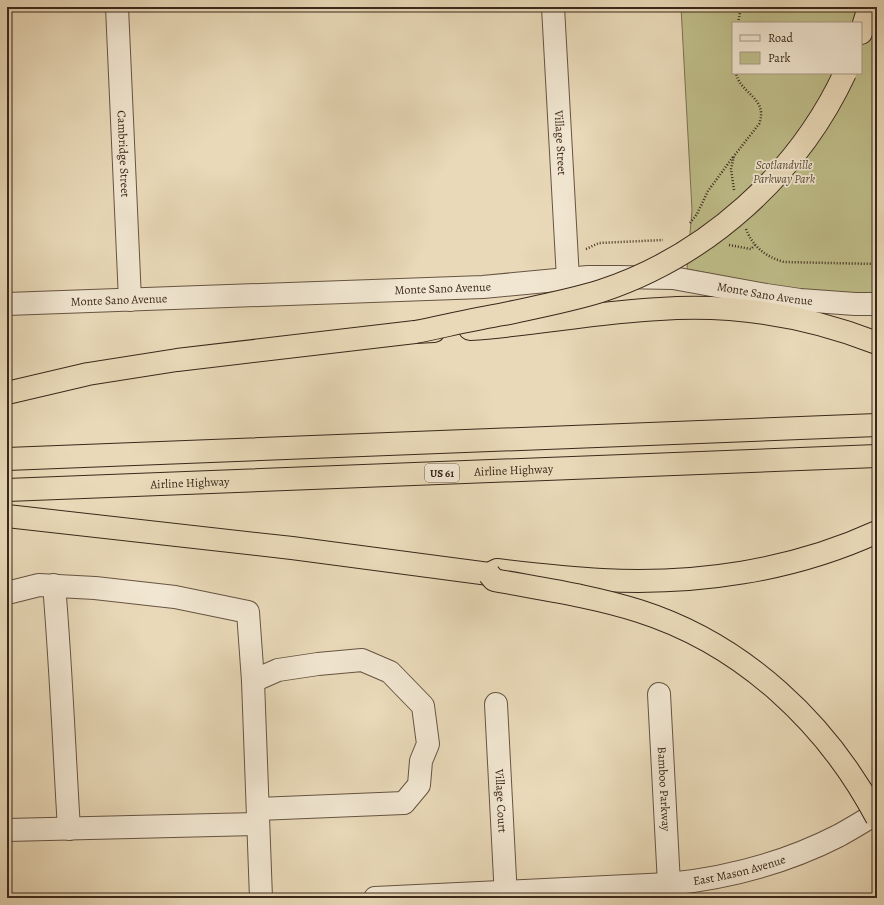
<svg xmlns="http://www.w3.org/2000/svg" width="884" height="905" font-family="Alegreya,serif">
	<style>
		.green { fill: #bebd89; stroke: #7c7252; fill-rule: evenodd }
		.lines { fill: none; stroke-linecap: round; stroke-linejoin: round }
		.minor-casing { stroke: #665442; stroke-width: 24 }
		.highway-casing { stroke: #3a281b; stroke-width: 24 }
		.path { stroke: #3a281b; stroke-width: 2.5; stroke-dasharray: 1 2; stroke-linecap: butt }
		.minor { stroke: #f1e6d1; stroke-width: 22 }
		.highway { stroke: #e9d9b8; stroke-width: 22 }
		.highway-bridge-casing { stroke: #3a281b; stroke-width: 24; stroke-linecap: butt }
		.highway-bridge { stroke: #e9d9b8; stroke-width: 22 }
		.labels { text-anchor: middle; stroke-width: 3.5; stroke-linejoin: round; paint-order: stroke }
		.shield { fill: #f1e6d1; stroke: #716152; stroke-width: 1 }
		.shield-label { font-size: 11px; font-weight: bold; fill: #3a281b }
		.street-label { font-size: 12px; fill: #3a281b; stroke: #f1e6d1 }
		.park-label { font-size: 12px; font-style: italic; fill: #5b4d36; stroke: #f1e6d1 }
	</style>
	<rect width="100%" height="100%" fill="#e9d9b8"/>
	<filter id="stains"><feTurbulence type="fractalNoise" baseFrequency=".005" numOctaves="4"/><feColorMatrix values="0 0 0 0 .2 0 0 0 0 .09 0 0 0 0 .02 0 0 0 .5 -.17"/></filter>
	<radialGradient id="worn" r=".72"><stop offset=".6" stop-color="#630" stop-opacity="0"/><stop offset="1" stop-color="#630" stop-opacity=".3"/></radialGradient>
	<!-- green -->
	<path class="green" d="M681 7H877V293C850 293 823 292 797 289 760 284 724 276 687 269L692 210ZM733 23H861V73H733Z"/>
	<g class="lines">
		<defs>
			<g id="minor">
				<path id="s1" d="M117 7 130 300"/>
				<path id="s2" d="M553 7 568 279"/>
				<path id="s3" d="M7 304 483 287 588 277H619L673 278 766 295 800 300 855 304H877"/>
				<path d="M54 585C61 666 64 748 69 829"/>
				<path d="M7 593 39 585 95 588 175 597 248 612 253 681 261 898"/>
				<path d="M253 681 278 670 318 664 362 660 390 672 423 706 428 744 421 761 419 785 404 803 258 809"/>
				<path id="s4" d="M659 694 669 884"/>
				<path id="s5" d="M496 704 506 898"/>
				<path d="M7 830 258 824"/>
				<path id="s6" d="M375 898 669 884C728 878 785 863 838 836 851 829 864 821 877 813"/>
			</g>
			<g id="highway">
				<path d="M861 33 869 7"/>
				<path d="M470 329C533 325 596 312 660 309 734 304 808 316 877 343"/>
				<path d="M7 393 88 374 177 360 415 332 434 331"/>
				<path d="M7 459 877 425"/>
				<path id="s7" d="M7 490 877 456"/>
				<path d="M7 516 292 548 489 574 497 570C532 574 567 578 602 580 695 585 792 571 877 532"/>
			</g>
		</defs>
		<!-- minor casing -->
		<use href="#minor" class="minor-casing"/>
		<!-- highway casing -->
		<use href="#highway" class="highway-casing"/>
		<!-- path -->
		<path class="path" d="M738 23 741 7
			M734 190 731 169 734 156 759 124C769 98 740 94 736 73
			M690 223 697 214 708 191 733 157
			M746 229C753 247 766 257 784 262L877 264
			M729 245 751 249 755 245
			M586 249 599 243 663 240"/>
		<!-- minor -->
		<use href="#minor" class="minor"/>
		<!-- highway -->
		<use href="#highway" class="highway"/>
		<defs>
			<path id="highway-bridge" d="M415 332C445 326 474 319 504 314 536 307 569 301 601 291 707 256 798 174 845 73
				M489 574 494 580C542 589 592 596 639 611 743 644 827 723 877 818"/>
		</defs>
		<!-- highway-bridge casing -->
		<use href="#highway-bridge" class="highway-bridge-casing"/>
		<!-- highway-bridge -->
		<use href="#highway-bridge" class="highway-bridge"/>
	</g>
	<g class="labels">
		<!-- shield labels -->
		<rect class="shield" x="425" y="464" width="34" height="18" rx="3"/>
		<g class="shield-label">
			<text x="442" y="477">US 61</text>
		</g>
		<!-- street labels -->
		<g class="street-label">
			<text dy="4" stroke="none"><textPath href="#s2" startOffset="136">Village Street</textPath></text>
			<text dy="4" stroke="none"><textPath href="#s1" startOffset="147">Cambridge Street</textPath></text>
			<text dy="4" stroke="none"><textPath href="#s3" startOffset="436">Monte Sano Avenue</textPath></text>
			<text dy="4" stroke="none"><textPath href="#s3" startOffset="760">Monte Sano Avenue</textPath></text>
			<text dy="4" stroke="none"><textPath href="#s3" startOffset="112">Monte Sano Avenue</textPath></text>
			<text dy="4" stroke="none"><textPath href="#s7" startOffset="507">Airline Highway</textPath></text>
			<text dy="4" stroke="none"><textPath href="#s7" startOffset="183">Airline Highway</textPath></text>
			<text dy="4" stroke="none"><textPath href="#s4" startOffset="95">Bamboo Parkway</textPath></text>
			<text dy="4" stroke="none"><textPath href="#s5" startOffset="97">Village Court</textPath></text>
			<text dy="4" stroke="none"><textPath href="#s6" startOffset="366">East Mason Avenue</textPath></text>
		</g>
		<!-- park labels -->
		<g class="park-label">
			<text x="784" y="169">Scotlandville<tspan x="784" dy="14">Parkway Park</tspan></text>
		</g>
	</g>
	<!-- margin -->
	<rect width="884" height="905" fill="none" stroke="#e9d9b8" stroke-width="24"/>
	<rect x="8" y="8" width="868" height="889" fill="none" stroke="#3a281b" stroke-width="2"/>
	<rect x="12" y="12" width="860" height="881" fill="none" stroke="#3a281b"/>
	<!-- legend -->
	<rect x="732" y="22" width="130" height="52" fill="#f1e6d1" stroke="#a89a88"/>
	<rect x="740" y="35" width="20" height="6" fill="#f1e6d1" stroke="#a89a88"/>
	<text x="768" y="42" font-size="12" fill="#3a281b">Road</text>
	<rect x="740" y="52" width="20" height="12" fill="#bebd89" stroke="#a89a88"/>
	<text x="768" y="62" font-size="12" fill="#3a281b">Park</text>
	<rect width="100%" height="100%" filter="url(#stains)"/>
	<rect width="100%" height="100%" fill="url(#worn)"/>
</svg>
